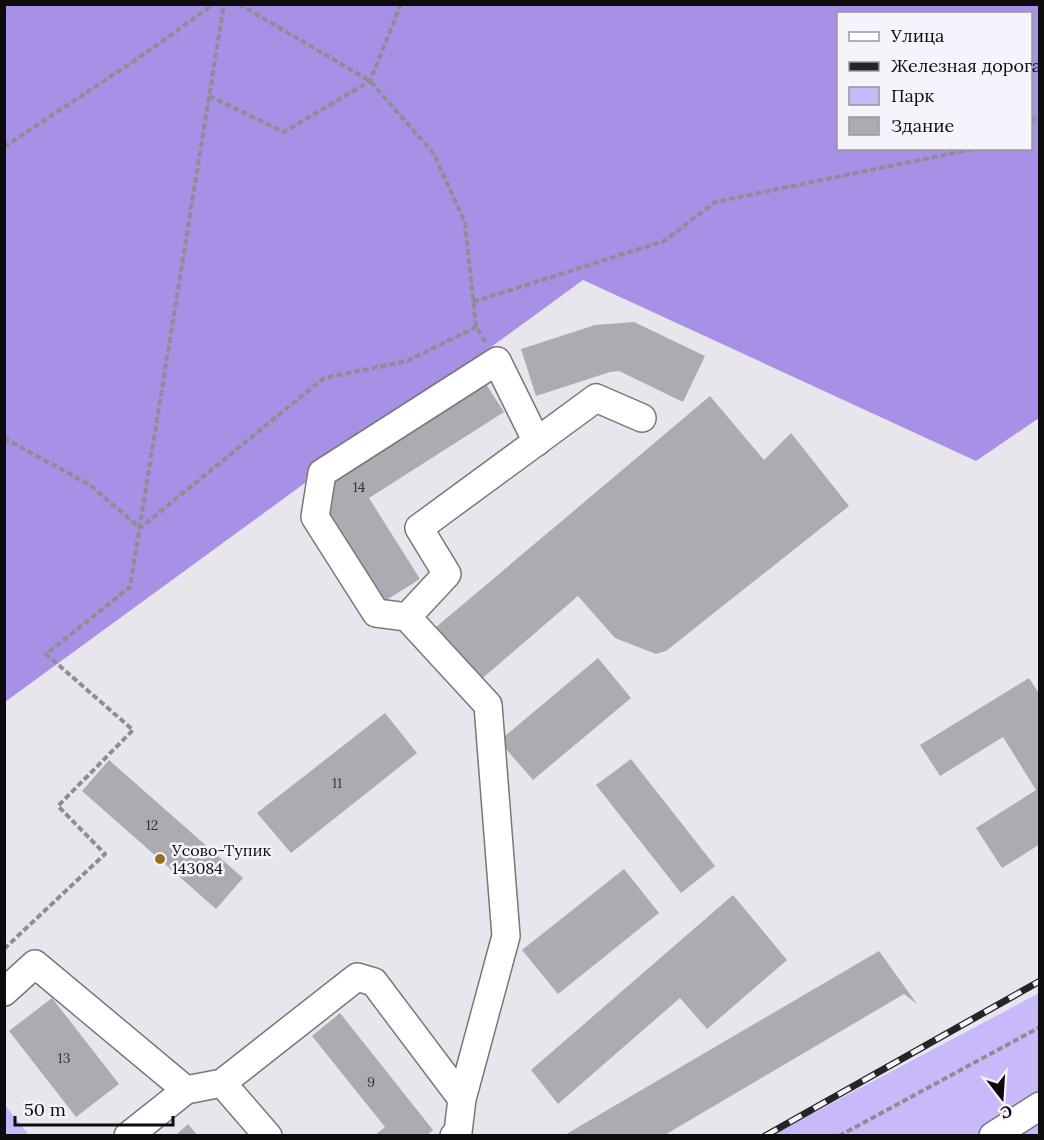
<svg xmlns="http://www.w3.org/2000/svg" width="1044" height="1140" font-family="Lora,serif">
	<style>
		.green { fill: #cab9fa }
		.forest { fill: #a890e6; fill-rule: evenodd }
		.building { fill: #adabb2 }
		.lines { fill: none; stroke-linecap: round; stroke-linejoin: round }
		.minor-casing { stroke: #78777e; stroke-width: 30 }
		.path { stroke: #8d8d92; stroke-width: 4; stroke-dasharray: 6 3; stroke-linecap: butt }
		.minor { stroke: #fff; stroke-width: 27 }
		.rail-casing { stroke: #252528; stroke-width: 7 }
		.rail { stroke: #f5f3fb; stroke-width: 4.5; stroke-dasharray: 14; stroke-linecap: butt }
		.poi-dot { fill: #95721a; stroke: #f5f3fb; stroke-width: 2 }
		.labels { text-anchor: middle; stroke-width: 5; stroke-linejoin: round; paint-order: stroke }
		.number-label { font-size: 14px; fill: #343437 }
		.poi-label { font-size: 16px; fill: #0c0c0e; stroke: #f5f3fb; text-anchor: start }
	</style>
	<rect width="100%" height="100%" fill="#e7e6ed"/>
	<!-- green -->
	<path class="green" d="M1039 993V1135H772Z
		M5 1105 29 1135H5Z"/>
	<!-- forest -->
	<path class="forest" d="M5 5H1039V418L976 461 583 280 5 702ZM838 14H1030V148H838Z"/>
	<!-- building -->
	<path class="building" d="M634 322 705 356 683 402 619 371 610 372 536 396 521 349 595 325Z
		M484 381 504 412 369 498 420 579 383 602 327 514 334 476Z
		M710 396 764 460 791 433 849 506 666 651 656 654 615 638 578 596 478 682 429 633Z
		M598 658 631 698 533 780 499 741Z
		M1029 678 1040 695V844L1002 868 976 828 1036 790 1003 737 940 776 920 745Z
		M385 713 417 753 291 853 257 813Z
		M631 759 715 866 681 893 596 785Z
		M109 760 243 878 216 909 82 791Z
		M624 869 659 913 558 994 522 950Z
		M733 895 787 960 707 1029 680 998 558 1104 531 1070Z
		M879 951 917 1004 904 994 663 1136H563Z
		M52 998 119 1084 76 1117 9 1031Z
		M340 1013 433 1130 426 1136H374L385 1127 312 1036Z
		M188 1124 198 1136H175Z"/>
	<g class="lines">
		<defs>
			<path id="minor" d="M407 617 376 613 315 517 322 473 497 361 537 442
				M4 992 35 964 186 1090
				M222 1083 268 1136
				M462 1099 506 936 488 705 407 617 447 574 419 528 596 398 642 418
				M128 1136 186 1090 222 1083 357 977 374 982 462 1099 458 1132 454 1136
				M993 1136 1040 1106"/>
		</defs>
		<!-- minor casing -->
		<use href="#minor" class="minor-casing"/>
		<!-- path -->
		<path class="path" d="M239 4 370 81 434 154 465 223 476 327 486 343
			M209 96 284 132 370 81 401 4
			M1030 121 1040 116
			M4 147 137 59 214 4
			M473 302 664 241 715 202 978 148
			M4 438 90 485 140 528 324 378 407 361 476 327
			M4 949 105 854 58 806 133 730 46 654 130 587 224 4
			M839 1136 1040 1027"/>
		<!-- minor -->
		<use href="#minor" class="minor"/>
		<defs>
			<path id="rail" d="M765 1136 1040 981"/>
		</defs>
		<!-- rail casing -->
		<use href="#rail" class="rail-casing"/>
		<!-- rail -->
		<use href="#rail" class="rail"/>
	</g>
	<!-- markers -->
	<circle class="poi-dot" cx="160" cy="859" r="6"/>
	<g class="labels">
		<!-- number labels -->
		<g class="number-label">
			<text x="359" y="492">14</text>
			<text x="337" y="788">11</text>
			<text x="152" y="830">12</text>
			<text x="64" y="1063">13</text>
			<text x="371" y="1087">9</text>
		</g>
		<!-- poi labels -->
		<g class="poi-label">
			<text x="172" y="856">Усово-Тупик<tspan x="172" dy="18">143084</tspan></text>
		</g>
	</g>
	<!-- border -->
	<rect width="1044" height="1140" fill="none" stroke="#0c0c0e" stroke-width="12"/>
	<!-- legend -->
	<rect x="837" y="12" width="195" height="138" fill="#f5f3fb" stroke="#98979c" stroke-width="1.5"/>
	<rect x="849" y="32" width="30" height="9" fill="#ffffff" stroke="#98979c" stroke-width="1.5"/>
	<text x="891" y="42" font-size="18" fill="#0c0c0e">Улица</text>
	<rect x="849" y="62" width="30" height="9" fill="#252528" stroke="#98979c" stroke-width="1.5"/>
	<text x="891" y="72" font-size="18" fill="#0c0c0e">Железная дорога</text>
	<rect x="849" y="87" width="30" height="18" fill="#cab9fa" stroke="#98979c" stroke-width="1.5"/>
	<text x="891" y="102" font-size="18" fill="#0c0c0e">Парк</text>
	<rect x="849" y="117" width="30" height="18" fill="#adabb2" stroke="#98979c" stroke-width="1.5"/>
	<text x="891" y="132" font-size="18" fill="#0c0c0e">Здание</text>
	<!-- north arrow -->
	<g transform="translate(1002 1098) rotate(163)" stroke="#f5f3fb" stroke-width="4.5" paint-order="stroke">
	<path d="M0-4.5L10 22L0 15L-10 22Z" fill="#0c0c0e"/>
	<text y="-9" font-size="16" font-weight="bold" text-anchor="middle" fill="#0c0c0e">С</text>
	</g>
	<!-- scale -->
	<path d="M15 1116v9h158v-9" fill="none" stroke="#0c0c0e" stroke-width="3"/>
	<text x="24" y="1116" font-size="18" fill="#0c0c0e" stroke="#f5f3fb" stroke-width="4.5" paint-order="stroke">50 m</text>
</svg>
